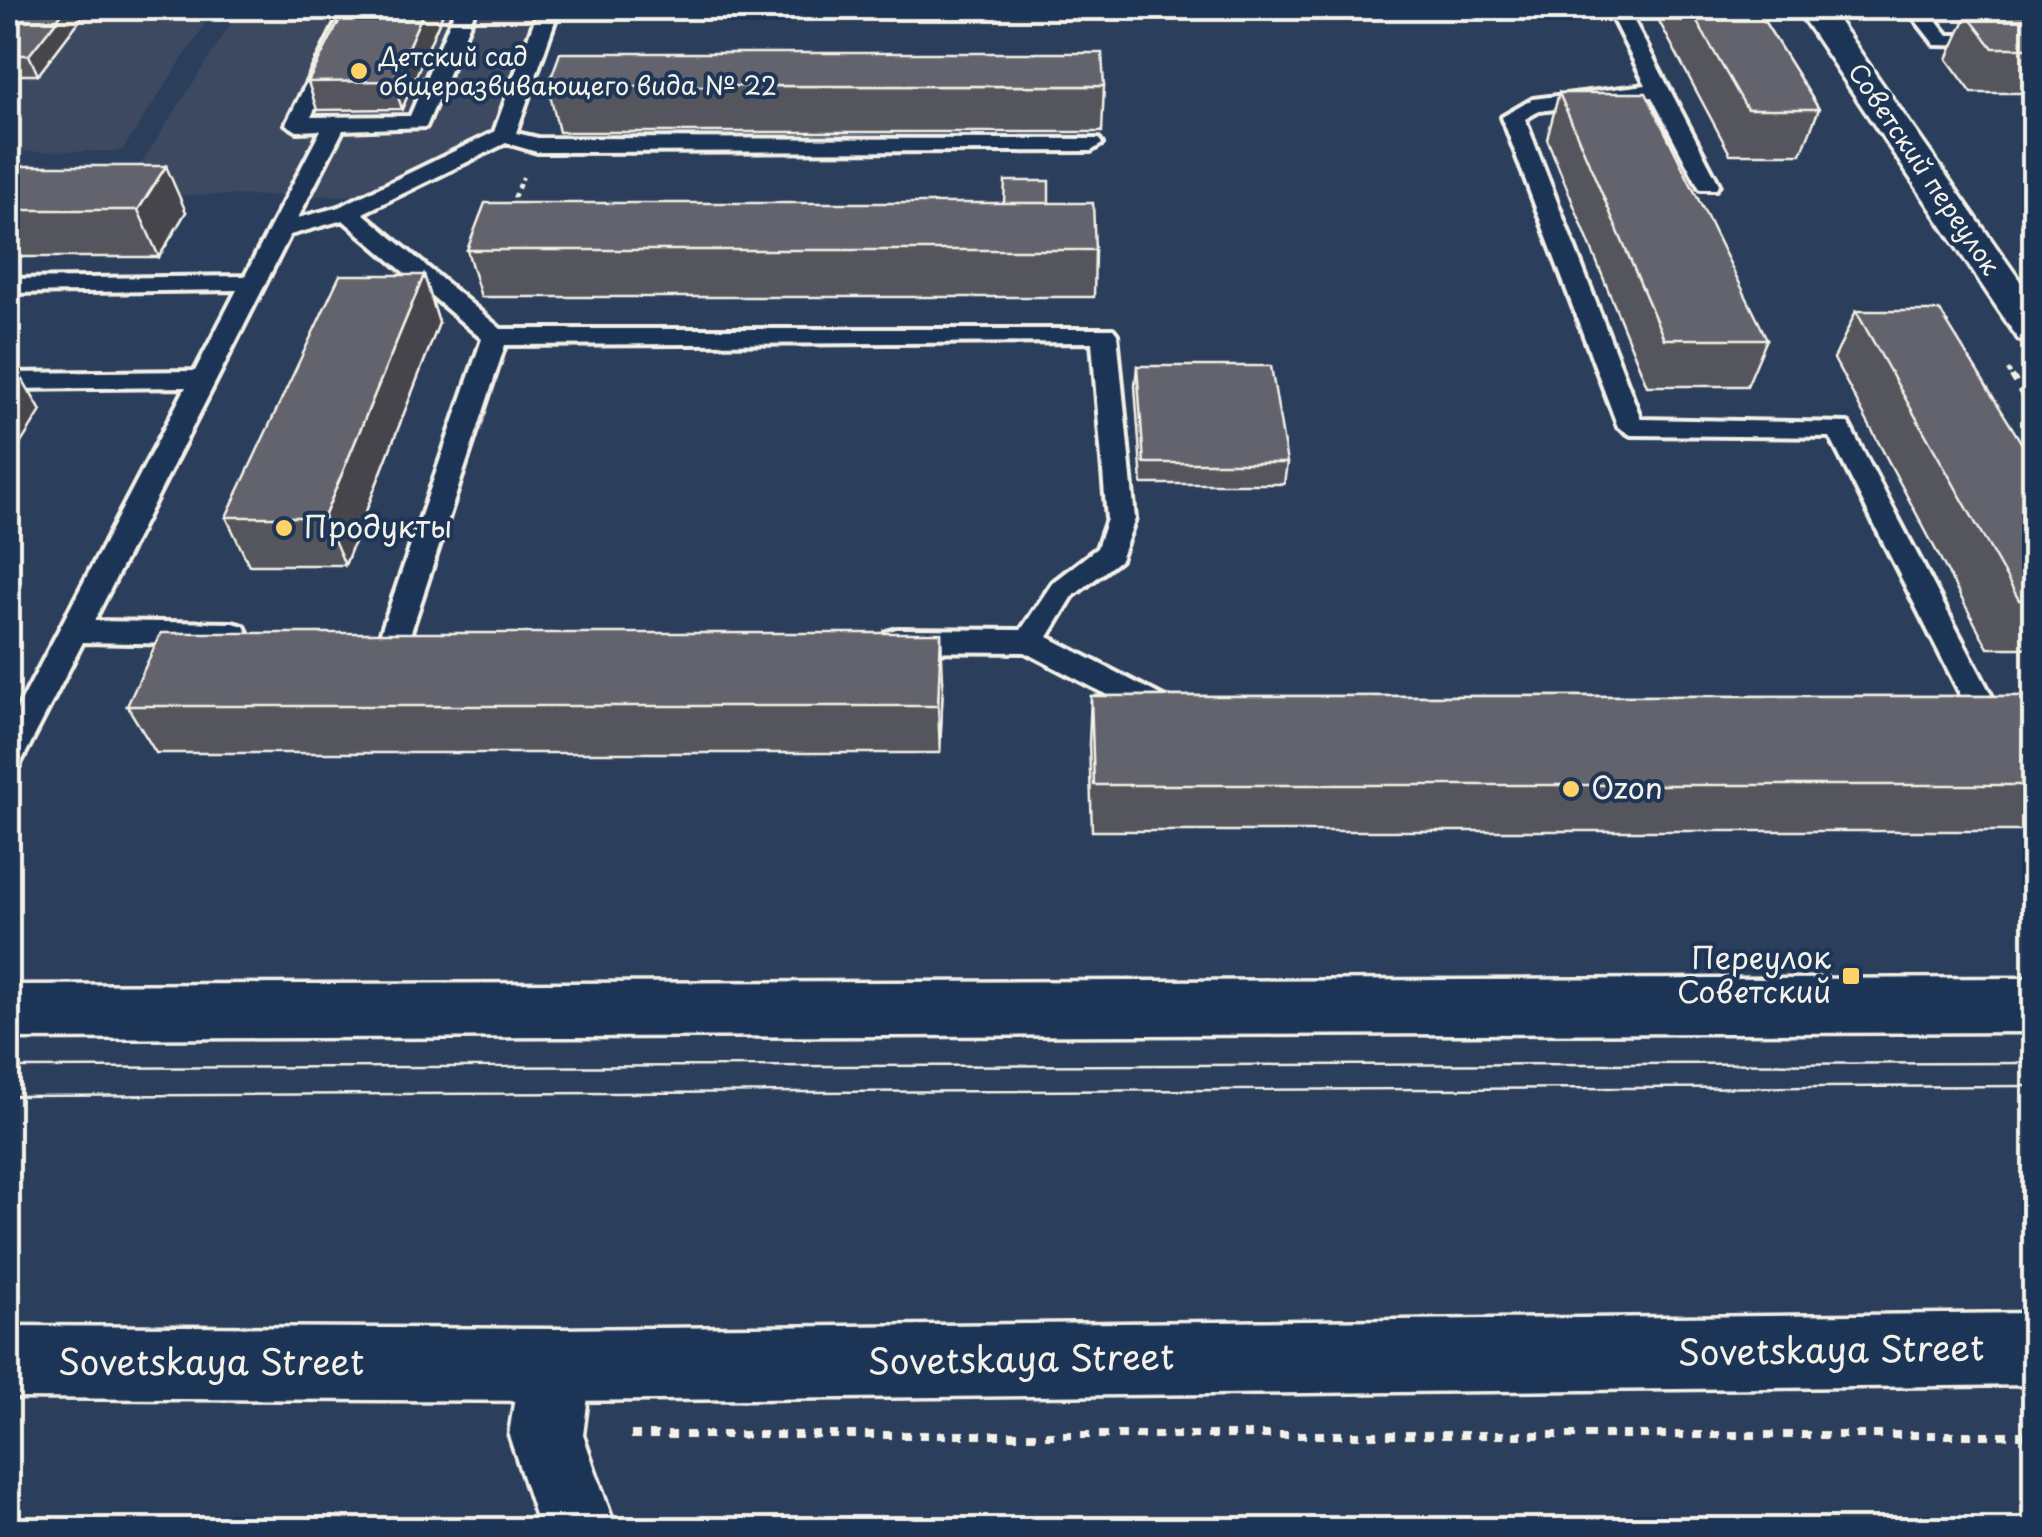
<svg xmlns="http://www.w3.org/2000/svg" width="2042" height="1537" font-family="'Playpen Sans',sans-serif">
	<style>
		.built { fill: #3c4960 }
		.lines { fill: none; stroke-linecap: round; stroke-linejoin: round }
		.service-casing { stroke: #f4f1e8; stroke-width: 8 }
		.minor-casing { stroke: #f4f1e8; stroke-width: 7 }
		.tertiary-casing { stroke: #f4f1e8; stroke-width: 7 }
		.primary-casing { stroke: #f4f1e8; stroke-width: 7 }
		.path-far2 { stroke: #f4f1e8; stroke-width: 4; stroke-dasharray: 5 5; stroke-linecap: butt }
		.path-far1 { stroke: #f4f1e8; stroke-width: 6; stroke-dasharray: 8 8; stroke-linecap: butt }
		.path { stroke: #f4f1e8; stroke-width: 8; stroke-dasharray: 9 9; stroke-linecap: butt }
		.service { fill: #1d3557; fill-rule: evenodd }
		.minor { fill: #1d3557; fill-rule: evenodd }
		.tertiary { fill: #1d3557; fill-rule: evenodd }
		.primary { fill: #1d3557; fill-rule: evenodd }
		.tram { stroke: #f4f1e8; stroke-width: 2.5 }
		.wall { fill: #54555d; stroke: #f4f1e8; stroke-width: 2.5 }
		.shaded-wall { fill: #45454c; stroke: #f4f1e8; stroke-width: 2.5 }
		.building { fill: #62636c; stroke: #f4f1e8; stroke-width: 2.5 }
		.poi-dot { fill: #ffd166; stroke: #1d3557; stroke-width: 4 }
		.labels { text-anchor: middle; stroke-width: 8; stroke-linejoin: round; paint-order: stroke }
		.far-poi-label { font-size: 25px; fill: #f4f1e8; stroke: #1d3557; text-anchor: start }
		.far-street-label { font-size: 25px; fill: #f4f1e8; stroke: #1d3557 }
		.poi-label { font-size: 30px; fill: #f4f1e8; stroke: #1d3557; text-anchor: start }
		.near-street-label { font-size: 35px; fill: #f4f1e8; stroke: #1d3557 }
	</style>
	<rect width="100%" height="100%" fill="#2b3e5b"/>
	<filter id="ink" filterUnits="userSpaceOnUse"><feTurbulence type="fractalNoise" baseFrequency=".01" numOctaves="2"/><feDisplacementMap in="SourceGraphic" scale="20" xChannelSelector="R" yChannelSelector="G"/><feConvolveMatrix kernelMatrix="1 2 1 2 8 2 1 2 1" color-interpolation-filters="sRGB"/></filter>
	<g filter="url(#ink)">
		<!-- built -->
		<path class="built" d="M8 8H216L122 151 8 152Z
			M241 8H541L494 135 363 196 121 195Z
			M473 1517 477 1529H8V1518Z"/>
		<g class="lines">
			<defs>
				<path id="service" d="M344 8H364L311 117 410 116 456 8H476L426 127 343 130 298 218 339 207 494 132 539 8H659L649 14 557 15 516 133 538 138 1099 139 1102 144 1091 151 537 152 506 143 363 213 501 329H1113L1117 334 1135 519 1120 560 1073 596 1048 637 1185 708 1190 716 1185 724 1174 728 1163 724 1025 652 897 651 886 648 882 640 886 632 897 629 1021 630 1053 582 1097 548 1107 519 1092 342 505 345 409 638 405 646 394 649 383 646 379 638 482 339 343 220 290 235 94 621 233 623 244 626 248 634 244 642 233 645 83 642 19 766 8 769V727L186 387 8 389V373L195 371 237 290 8 293V279L245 276 321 130 297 131 286 124Z
					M1607 8H1627L1719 184 1716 189H1700L1652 97 1539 111 1525 119 1641 419 1848 423 2007 725 2002 733 1991 737 1980 733 1830 437 1631 435 1618 427 1502 117 1533 99 1646 85Z
					M1906 8H1926L1948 35H2034V47L1935 45Z"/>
				<path id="minor" d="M556 1329 581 1340 592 1365 583 1435 616 1530H540L509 1435 520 1365 531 1340Z"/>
				<path id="tertiary" d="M1796 8H1829L2034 301V344L2019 340Z"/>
				<path id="primary" d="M2034 978V1032L8 1039V985Z
					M2034 1313V1385L556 1401 8 1398V1326L556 1329Z"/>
			</defs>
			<!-- service casing -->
			<use href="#service" class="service-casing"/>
			<!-- minor casing -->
			<use href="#minor" class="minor-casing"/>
			<!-- tertiary casing -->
			<use href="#tertiary" class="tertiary-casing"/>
			<!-- primary casing -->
			<use href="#primary" class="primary-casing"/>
			<!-- path-far2 -->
			<path class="path-far2" d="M510 207 523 177
				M2008 370 2013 379"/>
			<!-- path-far1 -->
			<path class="path-far1" d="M2012 376 2034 412"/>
			<!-- path -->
			<path class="path" d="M631 1435H2034"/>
			<!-- service -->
			<use href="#service" class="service"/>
			<!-- minor -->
			<use href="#minor" class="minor"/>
			<!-- tertiary -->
			<use href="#tertiary" class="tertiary"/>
			<!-- primary -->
			<use href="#primary" class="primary"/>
			<!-- tram -->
			<path class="tram" d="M8 1068 2034 1063
				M8 1096 2034 1086"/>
		</g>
		<!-- wall -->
		<path class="wall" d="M8 8H89L38 75H8Z
			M346 8H445L402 109 317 110 308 82Z
			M1652 8H1756L1819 109 1801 154H1730Z
			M2034 14V93H1972L1947 59 1967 15Z
			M548 86H1104L1102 132H559Z
			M1559 93 1767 339 1747 386H1647L1547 139Z
			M8 166 186 212 159 257H8Z
			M1004 203H1049L1095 250 1094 297H481L467 250Z
			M424 275 439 323 345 565H249L226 517Z
			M1856 311 2034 463V648H1988L1834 359Z
			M1137 366 1287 463 1284 484H1142L1135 386Z
			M943 681 940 753H156L127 706Z
			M1091 696H2034V831H1092L1089 743Z"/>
		<!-- shaded-wall -->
		<path class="shaded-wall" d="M66 8H89L38 75 29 55Z
			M425 8H445L402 109 393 81Z
			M166 166 186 212 159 257 138 210Z
			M424 275 439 323 345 565 324 517Z
			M13 363 41 411 8 464V372Z
			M941 633 943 681 940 753 938 706Z"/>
		<!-- building -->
		<path class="building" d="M8 8H66L29 55H8Z
			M346 8H425L393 81 308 82Z
			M1689 8H1756L1819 109H1747Z
			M2034 14V48H1993L1967 15Z
			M560 53H1102L1104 86H548Z
			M1559 93H1646L1767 339H1664Z
			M8 166H166L138 210H8Z
			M1005 181H1049V203H1004Z
			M485 203H1093L1095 250H467Z
			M340 275H424L324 517H226Z
			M1856 311H1940L2034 463V600H2019Z
			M1137 366H1271L1287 463H1144Z
			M161 633H941L938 706H127Z
			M1091 696H2034V785H1094Z"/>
	</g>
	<!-- markers -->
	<g class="poi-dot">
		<circle cx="359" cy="71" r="10"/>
		<circle cx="284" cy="528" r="10"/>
		<circle cx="1571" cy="789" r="10"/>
		<rect x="1841" y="966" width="20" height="20" rx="5"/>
	</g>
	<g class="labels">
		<!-- far-poi labels -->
		<g class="far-poi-label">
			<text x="379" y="66">Детский сад<tspan x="379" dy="29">общеразвивающего вида № 22</tspan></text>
		</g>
		<!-- far-street labels -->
		<g class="far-street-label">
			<text transform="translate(1924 169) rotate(56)" y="9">Советский переулок</text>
		</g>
		<!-- poi labels -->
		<g class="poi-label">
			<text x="304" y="538">Продукты</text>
			<text x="1591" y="799">Ozon</text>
			<text x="1831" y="969" text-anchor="end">Переулок<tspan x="1831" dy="34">Советский</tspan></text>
		</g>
		<!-- near-street labels -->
		<g class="near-street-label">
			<text transform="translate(1831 1351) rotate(-1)" y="12">Sovetskaya Street</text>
			<text transform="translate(1021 1360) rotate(-1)" y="12">Sovetskaya Street</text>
			<text x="211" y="1375">Sovetskaya Street</text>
		</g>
	</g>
	<!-- margin -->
	<rect width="2042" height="1537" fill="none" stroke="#1d3557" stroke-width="40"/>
	<rect x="20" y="20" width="2002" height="1497" fill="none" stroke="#f4f1e8" stroke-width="4" filter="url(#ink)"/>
</svg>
